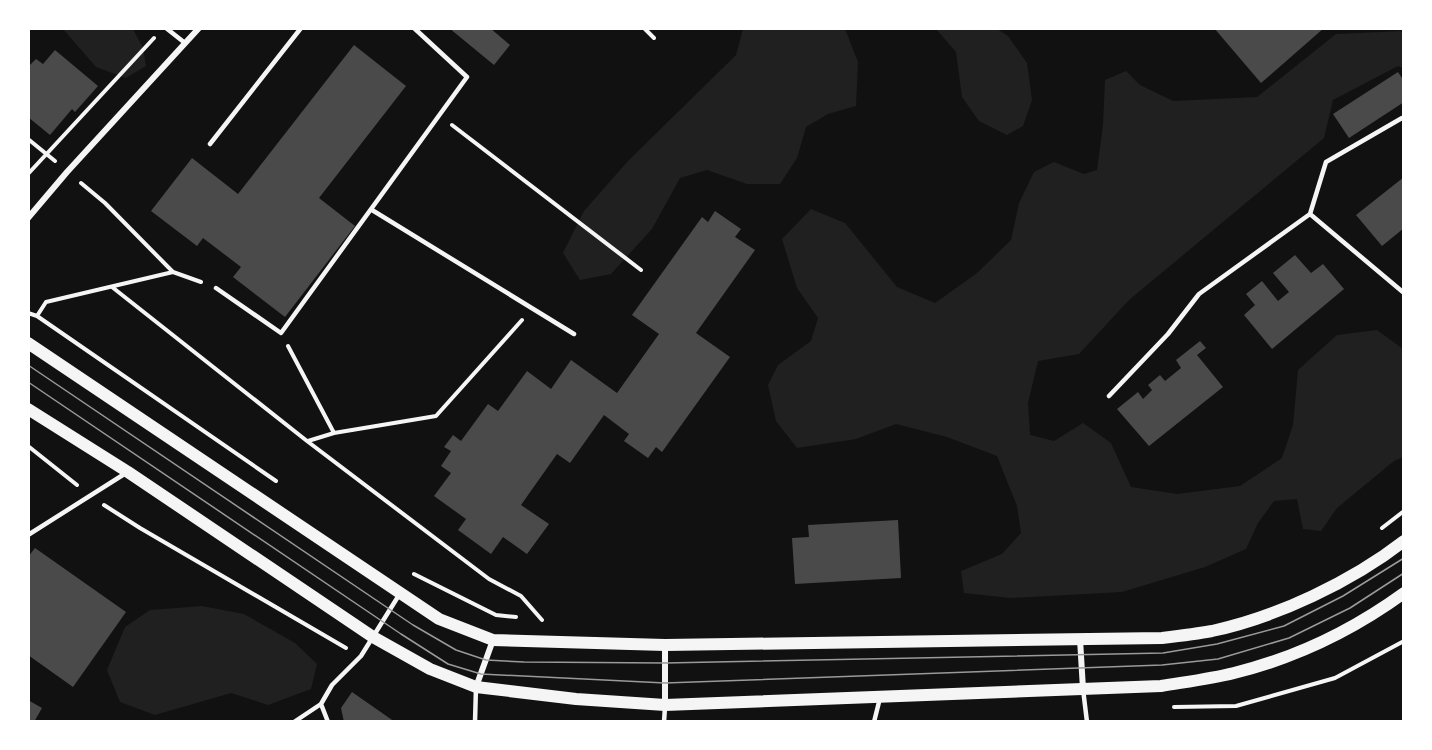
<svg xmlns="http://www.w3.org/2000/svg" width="1432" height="750" font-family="'PT Serif',serif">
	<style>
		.green { fill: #202020 }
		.building { fill: #4a4a4a }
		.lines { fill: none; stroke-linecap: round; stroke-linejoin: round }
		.path { stroke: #f5f5f5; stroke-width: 4 }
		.service { stroke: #f5f5f5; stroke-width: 4.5 }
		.minor { stroke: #f5f5f5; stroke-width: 6 }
		.secondary { stroke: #f5f5f5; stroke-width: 12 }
		.tram { stroke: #9a9a9a; stroke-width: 1.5 }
	</style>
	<rect width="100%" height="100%" fill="#111"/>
	<!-- green -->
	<path class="green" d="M63 29H133L143 48 146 66 126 78 96 67Z
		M743 29H845L858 62 856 106 828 114 806 127 797 158 780 184H747L707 170 680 178 652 229 611 274 580 280 563 253 584 211 628 161 736 55Z
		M936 29H997L1008 36 1027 63 1032 100 1023 126 1007 135 979 121 962 97 956 52Z
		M1404 31 1403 68 1398 66 1333 100 1324 138 1129 300 1079 354 1038 361 1028 403 1030 435 1054 441 1083 423 1111 443 1131 487 1177 494 1240 486 1282 458 1293 425 1298 370 1337 335 1377 330 1403 349V457L1394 461 1337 508 1321 531 1303 529 1297 499 1274 501 1258 523 1246 549 1205 567 1122 592 1010 598 964 593 961 571 1002 554 1021 533 1017 506 997 456 947 437 896 424 856 439 797 448 776 421 768 385 778 365 811 341 818 318 797 288 782 239 811 209 845 223 897 287 935 303 977 273 1011 240 1019 203 1034 172 1054 162 1084 174 1097 170 1103 125 1105 80 1126 71 1140 85 1173 101 1257 97 1336 34Z
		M202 606 244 614 295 643 317 664 311 689 268 705 231 693 155 715 120 702 107 670 125 627 150 610Z"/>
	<!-- building -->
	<path class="building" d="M449 28H490L510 45 494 65Z
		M1214 28H1324L1261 83Z
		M354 45 406 86 319 198 355 226 285 317 233 277 241 267 203 238 197 246 151 211 192 158 238 194Z
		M55 50 98 86 75 112 72 109 50 135 28 117V67L36 59 43 64Z
		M1398 72 1404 81V102L1349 138 1333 114Z
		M1404 177V228L1382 246 1356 215Z
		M715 211 741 229 735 237 755 250 696 333 730 357 662 452 656 447 648 458 624 441 629 434 604 415 570 463 557 454 521 505 549 524 527 554 503 537 491 554 458 530 466 519 434 496 451 473 441 466 451 451 444 447 453 435 461 441 488 404 498 411 527 371 551 389 571 360 617 393 659 334 632 315 702 217 708 222Z
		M1295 255 1311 273 1323 264 1344 289 1272 349 1244 315 1255 305 1246 294 1262 281 1278 301 1289 292 1273 273Z
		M1200 341 1206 348 1197 355 1223 387 1149 446 1117 409 1138 392 1143 399 1152 390 1148 385 1160 375 1165 381 1181 368 1176 360Z
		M898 520 901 578 795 584 792 538 809 537 808 525Z
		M35 548 126 612 73 687 28 655V557Z
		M352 692 395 722H344L341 708Z
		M28 700 42 708 34 722H28Z"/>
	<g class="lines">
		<!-- path -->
		<path class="path" d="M644 28 654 38
			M452 125 641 270
			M28 139 55 161
			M28 174 154 38
			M173 272 201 282
			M112 287 307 441 489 579 521 596 542 620
			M28 313 37 316 276 481
			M37 316 46 302 173 272 105 203 81 183
			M288 346 334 433
			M308 441 334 433 436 416 522 320
			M28 446 77 485
			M104 505 140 528 346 648
			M1382 528 1404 511
			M414 574 496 615 516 617
			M1174 707 1236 706 1335 678 1404 641"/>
		<!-- service -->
		<path class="service" d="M166 28 185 43
			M210 144 301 28
			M372 210 574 334
			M1310 214 1326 162 1402 118
			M216 288 281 333 467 77 414 28
			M1109 396 1168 334 1199 294 1310 214 1404 293
			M28 535 126 473
			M1083 689 1087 722
			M294 722 321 704
			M328 722 321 704 332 685 361 656 399 595
			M475 722 476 687
			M664 722 665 707
			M874 722 880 698"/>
		<!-- minor -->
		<path class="minor" d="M28 218 67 172 199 28
			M1080 639 1083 689
			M476 687 493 640
			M665 705V645"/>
		<!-- secondary -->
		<path class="secondary" d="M28 343 439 619 493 640 665 645 1162 638C1179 636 1196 634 1212 631 1277 617 1351 582 1404 541
			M28 409 128 472 373 637 430 669 476 687 576 699 665 705 1161 686C1185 682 1210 679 1234 673 1295 658 1353 630 1404 593"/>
		<!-- tram -->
		<path class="tram" d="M28 365 413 625 456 650 486 660 524 662 665 663 1163 653 1217 644 1284 626 1343 596 1404 558
			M28 382 401 634 448 664 481 674 665 683 1162 665 1218 659 1289 638 1350 608 1404 573"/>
	</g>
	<!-- border -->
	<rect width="1432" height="750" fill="none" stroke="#ffffff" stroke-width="60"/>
</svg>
